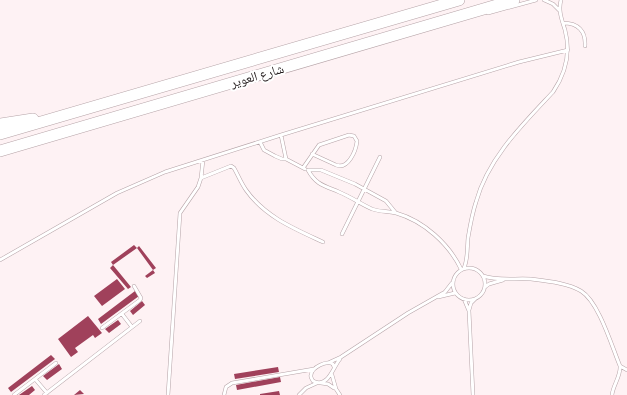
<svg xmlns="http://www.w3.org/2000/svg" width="627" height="395" font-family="'Exo 2','Noto Naskh Arabic',sans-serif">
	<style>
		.building { fill: #a0415b }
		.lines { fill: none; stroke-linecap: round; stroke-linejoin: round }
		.lane-casing { stroke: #b5a3a7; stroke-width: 4 }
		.highway-casing { stroke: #b5a3a7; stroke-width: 12 }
		.lane { stroke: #fff; stroke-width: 3 }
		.highway { stroke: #fff; stroke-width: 11 }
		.labels { text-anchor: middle; stroke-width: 4; stroke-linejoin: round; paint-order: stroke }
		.street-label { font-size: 13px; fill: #231c1d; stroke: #fff }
	</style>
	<rect width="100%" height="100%" fill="#fef2f4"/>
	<!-- building -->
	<path class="building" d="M134 245 137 248 113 265 131 287 128 289 110 268 113 265 111 262Z
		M139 246 156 268 153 270 137 248Z
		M153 270 155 273 147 278 145 276Z
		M117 279 125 289 102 306 94 296Z
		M135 291 139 296 101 324 98 319Z
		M142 301 145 305 133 315 130 311Z
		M88 316 102 333 95 338 93 335 75 348 78 352 71 357 58 339Z
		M118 320 121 324 109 333 105 329Z
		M51 355 55 359 11 392 8 388Z
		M59 364 62 369 47 380 43 376Z
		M278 367 279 372 235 379 234 374Z
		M280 377 281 382 237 390 236 385Z
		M32 386 35 390 29 395H19Z
		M80 390 84 394 74 395Z
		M279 391 280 395H260V394Z"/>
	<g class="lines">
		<defs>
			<path id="lane" d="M544 0 553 4 559 10
				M488 13 536 0
				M563 23C578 23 586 31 585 46
				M281 135 286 159
				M260 142 264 150 275 156 282 159H286L305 169
				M303 168 319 145 349 135 354 136 357 141C356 151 348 170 336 165L312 154
				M201 178 231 166 234 168C238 175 241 183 246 190 265 217 295 229 323 242
				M395 212 386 201 355 184 321 170H308C316 185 325 186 339 192 351 197 361 204 372 209 380 212 388 211 396 213 424 221 449 244 461 269
				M342 234 380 157
				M0 260 117 193 165 172 281 135 519 62 568 50
				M453 284a16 16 0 1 1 32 0a16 16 0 1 1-32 0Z
				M464 268C468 259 467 248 468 238 470 226 472 214 476 202 488 158 523 124 553 92 566 73 571 53 565 30 562 20 558 11 561 0
				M483 276C498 281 515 278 531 279 547 281 568 283 581 291 599 302 612 347 620 366L627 370
				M485 287 489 284 503 280
				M438 297 455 293
				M464 299 469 311 473 395
				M469 310 471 303 475 299
				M122 314 132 327
				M102 328 140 300 141 298 134 286
				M330 362 341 357 408 313 445 292 452 283
				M334 367 333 364C327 360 312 367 311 375 310 377 312 379 313 381 328 389 333 367 340 359
				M332 375 336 389 340 395
				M35 379 47 393
				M321 383 328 384 334 388
				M14 395 56 363
				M44 395 140 321
				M168 395 180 213 198 187 201 178 203 160
				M224 395 226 387 232 383 314 369
				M299 395 306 388 317 383
				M612 395C613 385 621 376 620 366"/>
			<path id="highway" d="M0 124 33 119
				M0 134 459 0
				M0 151 514 0"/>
		</defs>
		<!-- lane casing -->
		<use href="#lane" class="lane-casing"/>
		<!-- highway casing -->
		<use href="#highway" class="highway-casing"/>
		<!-- lane -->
		<use href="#lane" class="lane"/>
		<!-- highway -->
		<use href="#highway" class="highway"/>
	</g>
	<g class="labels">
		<!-- street labels -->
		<g class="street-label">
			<text transform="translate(257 75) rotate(-16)" y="5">شارع العوير</text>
		</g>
	</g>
</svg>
